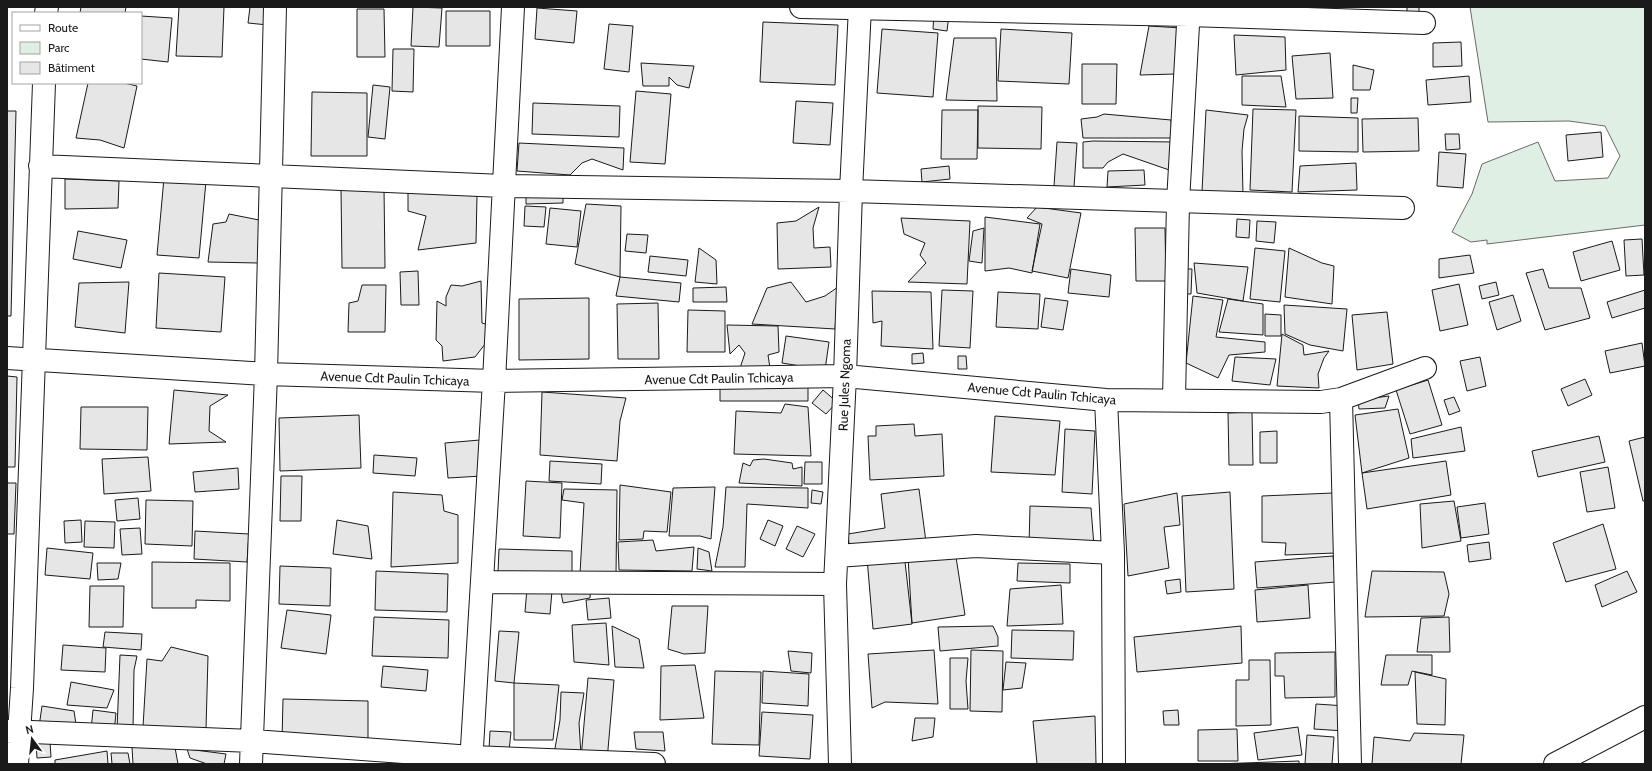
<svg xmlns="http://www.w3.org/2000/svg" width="1652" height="771" font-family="Cabin,sans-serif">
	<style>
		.green { fill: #e0efe3; stroke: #6a6a6a }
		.building { fill: #e6e6e6; stroke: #1a1a1a }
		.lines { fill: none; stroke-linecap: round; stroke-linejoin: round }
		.minor-casing { stroke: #1a1a1a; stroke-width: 24 }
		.minor { stroke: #fff; stroke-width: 22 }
		.labels { text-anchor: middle; stroke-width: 3; stroke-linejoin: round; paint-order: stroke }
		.street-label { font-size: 13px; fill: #1a1a1a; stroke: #fff }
	</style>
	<rect width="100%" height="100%" fill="#fff"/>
	<!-- green -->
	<path class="green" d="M1470 7H1645V225L1487 244V240L1471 242 1452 232 1472 194 1482 164 1538 142 1555 181 1608 178 1620 156 1605 126 1569 121 1488 122Z"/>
	<!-- building -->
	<path class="building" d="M81 7H126L125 13H80Z
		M179 7H224L222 57 176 56Z
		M250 7H270L268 25 248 23Z
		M413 7 442 8 439 47 411 46Z
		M1407 7H1419V17H1407Z
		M537 8 577 11 574 43 535 39Z
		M357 9H384L385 57H357Z
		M446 11H490V46H446Z
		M934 12 949 14 947 31 933 29Z
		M141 16 172 18 168 62 141 59Z
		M763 22 838 25 835 85 760 82Z
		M609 24 633 26 629 72 604 69Z
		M1149 26 1182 28 1176 74 1140 75Z
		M882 29 938 33 933 97 877 93Z
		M1001 29 1072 33 1069 84 998 81Z
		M1234 35 1285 37 1286 70 1236 75Z
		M954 38H996L997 101 946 100Z
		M1461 42 1462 66 1433 67V43Z
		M393 49H414L413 92 392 91Z
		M1330 53 1333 98 1296 99 1292 56Z
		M641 63 694 66 689 88 677 85 669 77V86H643Z
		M1082 64H1117L1116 104H1082Z
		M1353 65 1374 70 1370 90H1353Z
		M1242 76H1281L1286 107 1242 105Z
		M1469 76 1471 102 1428 105 1426 80Z
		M88 83H124L137 86 124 148 100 140 76 138Z
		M373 85 390 87 385 139 368 137Z
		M636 91 671 94 665 164 630 162Z
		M312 92 367 93V156H311Z
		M1351 98H1358L1357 113H1351Z
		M796 101 833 103 830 145 793 143Z
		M533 103 620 106 619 137 532 134Z
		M978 106 1042 107 1041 149 978 148Z
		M1253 109 1296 110 1292 192 1250 190Z
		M942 110H978L977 159H941Z
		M1206 110 1248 115 1244 129 1242 151 1243 194 1202 192Z
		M7 111H16L11 316H7Z
		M1104 114 1171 120 1172 138H1083L1081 119 1097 117Z
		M1299 116 1358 118V152L1299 151Z
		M1418 118 1419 151 1363 152 1362 119Z
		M1601 132 1603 157 1568 161 1566 135Z
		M1445 134H1459L1460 149 1446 150Z
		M1093 141 1176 142 1175 172 1123 154 1108 162 1103 168H1083V142Z
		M1057 142 1077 143 1074 187 1054 186Z
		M519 143 624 148 623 170 592 159 582 163 570 175 517 171Z
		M1439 152 1466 154 1463 188 1437 186Z
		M1356 163 1357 190 1298 192 1300 166Z
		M949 166 950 179 922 182 921 169Z
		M1144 170 1145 185 1107 187 1108 171Z
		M164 178 206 181 199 258 157 255Z
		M65 179 119 181 118 208 65 209Z
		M384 187 385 268H342L341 188Z
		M563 190V203L526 204V191Z
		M408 191 477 195 476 243 418 250 426 216 408 211Z
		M586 204 621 206 620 277 575 264Z
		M525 206 546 207 544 227 524 226Z
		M819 207 813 228 814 248 830 247 831 267 778 269 777 223 796 221Z
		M1037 207 1081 213 1068 278 1032 271 1042 224 1027 218Z
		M550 208 581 211 577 247 546 244Z
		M229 214 259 220 258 263 208 262 213 224 226 222Z
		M985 217 1040 224 1032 273 1009 268 985 271Z
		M901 218 970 221 967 284 908 282 926 263 920 255 925 243 904 234Z
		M1237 219 1250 220 1249 238 1236 237Z
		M1257 221 1276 222 1274 243 1256 241Z
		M984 228 982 263 969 261 973 231Z
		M1135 228H1165L1166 281H1136Z
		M78 231 127 240 121 268 73 259Z
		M627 234 648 235 646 253 625 251Z
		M1642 239 1644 275 1626 276 1624 240Z
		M1612 241 1620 270 1581 281 1573 252Z
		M699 248 716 260 717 284 695 282Z
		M1255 248 1285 251 1280 302 1250 299Z
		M1289 248 1322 263 1334 266 1332 304 1285 297Z
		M1470 255 1474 273 1439 278V259Z
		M650 256 688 260 686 276 648 272Z
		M1194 263 1248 267 1243 301 1197 293Z
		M1071 269 1111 275 1109 297 1068 293Z
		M1180 269H1192L1191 294H1179Z
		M1543 269 1549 288H1581L1590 318 1545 330 1526 273Z
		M418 271 419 305H401L400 272Z
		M159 273 225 277 221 332 156 328Z
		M620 277 681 283 679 302 616 296Z
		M481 281 482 323 489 325V339L475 357 443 361 442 346 436 340 437 301 446 306V297L451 285 462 286Z
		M129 282 125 333 75 327 79 283Z
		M791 282 806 302 825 296 838 287 835 329 752 324 767 288Z
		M1496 282 1499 295 1482 299 1479 286Z
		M1459 284 1468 325 1440 331 1432 290Z
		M362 285H386L385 332H348L349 303 358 301Z
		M726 287 727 302H693V288Z
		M942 290 973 291 970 348 939 346Z
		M1645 290V308L1612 318 1607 302Z
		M872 291 931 292 933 349 881 346 882 321 873 323Z
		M998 292 1040 294 1038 329 996 327Z
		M1513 295 1521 321 1497 330 1489 302Z
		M1193 296 1223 300 1216 337 1265 342V352L1229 355 1218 378 1186 363Z
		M589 298V359L519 360V299Z
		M1045 298 1068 301 1063 330 1041 327Z
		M1228 299 1263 304V335L1219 332Z
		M658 303 659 359H618L617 304Z
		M1284 305 1347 309 1343 351 1310 345 1285 334Z
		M688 310 725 311V352H687Z
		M1387 312 1393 364 1357 370 1352 315Z
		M1265 314 1281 315V336H1265Z
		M727 325 778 326 779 352 768 355 770 368H740L745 353 739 345 730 354Z
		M1282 334 1303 345 1304 355 1329 351 1324 358 1318 374 1319 388 1277 386Z
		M786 336 829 342 825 370 782 363Z
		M1642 343 1645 366 1610 373 1605 351Z
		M923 353 924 363 912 364V354Z
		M958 356H966L967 369H958Z
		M1235 357 1276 359 1270 385 1232 381Z
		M1480 357 1486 386 1467 391 1460 361Z
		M7 376 17 377 15 467H7Z
		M1585 379 1592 395 1568 406 1561 389Z
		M1428 380 1442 425 1410 434 1396 390Z
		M808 381V401H720V382Z
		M174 390 228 395 210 406 209 431 226 442 169 444Z
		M823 390 837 402 826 414 812 403Z
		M542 392 626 398 620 421 617 461 540 455Z
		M1389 396 1385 408 1359 409 1358 400Z
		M1454 397 1460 411 1449 415 1444 400Z
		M785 404 808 407 811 456 734 454 736 411 781 413Z
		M81 407H148L147 450 80 449Z
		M1398 409 1409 458 1362 473 1355 415Z
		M1252 412 1253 465H1229L1228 413Z
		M359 415 361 468 280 471 279 418Z
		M995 416 1060 421 1055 475 991 472Z
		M914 424 915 436 942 434 944 476 870 480 868 436H876V426Z
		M1461 427 1465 451 1413 458 1411 439Z
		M1065 429 1095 431 1092 494 1062 492Z
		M1277 431V463H1260V432Z
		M1599 436 1605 462 1538 477 1532 451Z
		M1645 437V501H1643L1629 441Z
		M480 440 482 476 448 478 445 443Z
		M374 455 417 458 415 476 373 473Z
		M148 457 151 491 104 494 102 459Z
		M764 459 792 463 793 469 802 467V486L739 483 743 463 750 466 753 460Z
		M550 461 602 464 601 484 549 481Z
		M1446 461 1451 495 1367 509 1362 473Z
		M805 462H822V484H804Z
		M1608 467 1615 508 1587 512 1580 472Z
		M238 468 239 489 195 492 193 472Z
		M281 476H302L301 521H280Z
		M526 481 562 483 560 538 523 536Z
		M7 483H16L14 534H7Z
		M620 485 671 492 667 532 644 531 643 539 619 540Z
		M715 487 711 539 700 536H669L673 488Z
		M726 487 808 488V508L747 504 745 567H715L723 527Z
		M564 489 617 490 616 576 580 574 584 503 562 500Z
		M919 489 926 542 850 553 848 534 885 528 881 494Z
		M812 490 823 492 821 504 811 503Z
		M393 492 442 495 444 511 458 515V563L391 567Z
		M1230 492 1234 589 1186 592 1182 496Z
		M1177 493 1180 525 1164 527 1169 568 1128 576 1124 504Z
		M1333 493 1335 553 1285 555 1286 543 1262 542V496Z
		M138 498 140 519 117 521 115 500Z
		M146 500 193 501 192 546 145 544Z
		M1454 501 1461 541 1422 548 1420 504Z
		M1485 503 1489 534 1461 538 1457 507Z
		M1030 506 1091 508 1094 546H1029Z
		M81 520 82 542 65 543 64 521Z
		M337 520 368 526 372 559 333 554Z
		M768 520 783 526 775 546 760 539Z
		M85 521 115 522 114 548 84 547Z
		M1603 524 1616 569 1566 582 1553 543Z
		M797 526 815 534 803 557 786 549Z
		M140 528 142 554 122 555 120 529Z
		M195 531 249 534 247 562 194 559Z
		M653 540 656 551 694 547 692 571 619 570 618 542Z
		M1489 542 1491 559 1469 562 1467 545Z
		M47 548 93 553 90 579 45 575Z
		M698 548 709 552 712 571 697 569Z
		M499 549 572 551V574L498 572Z
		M904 553 912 624 873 629 867 558Z
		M1333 556 1336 582 1257 588 1255 562Z
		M908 557H956L965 615 912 623Z
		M152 562 230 563V601L196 600V608H152Z
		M97 563H121L118 579 98 580Z
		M1018 563 1070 564V583L1017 581Z
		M280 566 331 568 330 606 279 604Z
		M376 571 448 574 447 612 375 610Z
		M1372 571 1444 572 1449 594 1444 616 1365 617Z
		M1627 571 1637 592 1602 607 1595 585Z
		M1180 579 1181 592 1167 594 1165 581Z
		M591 585 590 598 563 603 560 587Z
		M1061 585 1063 624 1007 626 1010 589Z
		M1308 585 1310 618 1257 622 1255 590Z
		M90 586H124L123 627H89Z
		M527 588 552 591 550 614 525 612Z
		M609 598 611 618 588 620 586 600Z
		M672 606H708L705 653 684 654 668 649Z
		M287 610 331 615 326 654 281 648Z
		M374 617 449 620 448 658 372 656Z
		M1449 617 1450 652H1417L1421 618Z
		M606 623 609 665 574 662 572 625Z
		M612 626 639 639 644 668 615 667Z
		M993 626 998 637V646L940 651 938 627Z
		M1241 626 1242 663 1137 672 1134 637Z
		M1012 630 1074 631 1073 660 1011 658Z
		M499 631 519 632 514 683 495 681Z
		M105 632 142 634 141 650 103 647Z
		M63 645 106 648 105 672 61 670Z
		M171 647 208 656 206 729 143 727 147 659 162 661Z
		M934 650 938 704 885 702 872 708 868 654Z
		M971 650 1003 651 1002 712 970 711Z
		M788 651 812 653 811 673 791 671Z
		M1335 652V697L1285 698 1284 676H1275V653Z
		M120 655 137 656 134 670 133 731 117 730Z
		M1386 655H1432V675L1412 671 1408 685H1381Z
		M950 658H968L966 681 968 709H950Z
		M1249 660H1270L1271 725 1236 726V680H1249Z
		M1006 662 1026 663 1022 688 1003 690Z
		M695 665 704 718 660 720 661 666Z
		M383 666 428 670 426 691 381 687Z
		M715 671 761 672 759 745 712 744Z
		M763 671 809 674 808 706 762 703Z
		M1415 672 1446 679 1445 725 1417 724Z
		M588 678 614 680 607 761 581 759Z
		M71 682 114 690 107 708 67 705Z
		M514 683 559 685 553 740H514Z
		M561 692 584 693 579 723 581 755 554 754 560 720Z
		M283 699 368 701V742L282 741Z
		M1316 704 1346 706 1345 731 1314 729Z
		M42 706 74 711 77 731 39 727Z
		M93 710 116 713 114 733 91 730Z
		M1178 710 1179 725H1164L1163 711Z
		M762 712 813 715 810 759 759 756Z
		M1095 716 1096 764H1037L1033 721Z
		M915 718H935L933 737 912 741Z
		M1298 727 1302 755 1258 760 1254 733Z
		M1237 729 1238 761H1198V730Z
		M490 731 511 732 509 751 489 750Z
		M634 732H663L665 751 636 749Z
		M1414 733 1464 735 1461 764H1372L1374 737 1410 741Z
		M1307 735 1334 737 1332 764H1305Z
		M50 742 51 757 37 758 36 743Z
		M174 742 178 764H133L132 747Z
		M187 749 226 754 224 764H207L190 758Z
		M107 751 108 764H55V760Z
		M111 753H128L130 764H112Z
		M1299 761V764H1216Z"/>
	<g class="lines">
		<defs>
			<path id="minor" d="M801 7 1189 15 1424 23
				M46 13 47 7
				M40 166 503 186 851 191 1403 208
				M7 358 266 374 494 381 845 376 1106 400 1321 402 1341 399 1425 368
				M1341 399 1350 764
				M1106 400 1113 553 1114 764
				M1174 400 1178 202 1189 7
				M837 556 976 546 1113 553
				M482 582 835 584
				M7 731 252 741 472 757 654 764
				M17 764 22 688 44 83
				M251 764 266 374 275 7
				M471 764 494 381 513 7
				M840 764 835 584 845 376 851 191 860 7
				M1555 764 1645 717"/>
		</defs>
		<!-- minor casing -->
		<use href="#minor" class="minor-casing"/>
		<!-- minor -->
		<use href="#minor" class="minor"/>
	</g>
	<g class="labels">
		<!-- street labels -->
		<g class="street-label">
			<text transform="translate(395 378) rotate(2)" y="5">Avenue Cdt Paulin Tchicaya</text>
			<text transform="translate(719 378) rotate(-1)" y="5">Avenue Cdt Paulin Tchicaya</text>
			<text transform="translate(844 385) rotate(-88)" y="5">Rue Jules Ngoma</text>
			<text transform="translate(1042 393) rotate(5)" y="5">Avenue Cdt Paulin Tchicaya</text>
		</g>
	</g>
	<!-- border -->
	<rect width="1652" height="771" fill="none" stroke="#1a1a1a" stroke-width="16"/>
	<!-- legend -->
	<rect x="12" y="12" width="130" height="72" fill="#ffffff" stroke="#a3a3a3"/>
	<rect x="20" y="25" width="20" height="6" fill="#ffffff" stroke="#a3a3a3"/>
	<text x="48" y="32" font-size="12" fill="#1a1a1a">Route</text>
	<rect x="20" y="42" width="20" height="12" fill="#e0efe3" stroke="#a3a3a3"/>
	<text x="48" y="52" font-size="12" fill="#1a1a1a">Parc</text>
	<rect x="20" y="62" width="20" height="12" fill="#e6e6e6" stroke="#a3a3a3"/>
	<text x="48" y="72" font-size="12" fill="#1a1a1a">Bâtiment</text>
	<!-- north arrow -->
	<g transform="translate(32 739) rotate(345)" stroke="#ffffff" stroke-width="3" paint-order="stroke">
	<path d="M0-3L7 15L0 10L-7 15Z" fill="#1a1a1a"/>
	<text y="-6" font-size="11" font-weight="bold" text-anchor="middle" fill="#1a1a1a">N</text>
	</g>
</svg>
